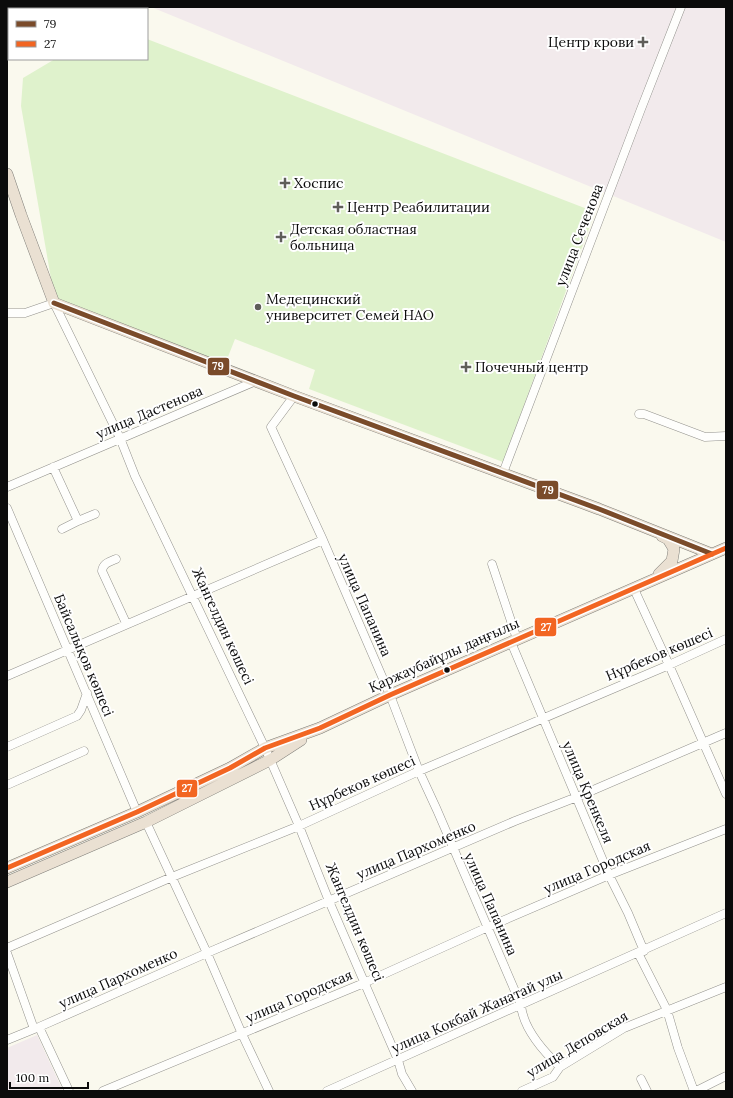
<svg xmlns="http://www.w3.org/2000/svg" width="733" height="1098" font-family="Lora,serif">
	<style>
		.industrial { fill: #f2eaec }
		.green { fill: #dff2cc }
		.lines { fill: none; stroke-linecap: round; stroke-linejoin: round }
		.minor-casing { stroke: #93928d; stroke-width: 9 }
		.highway-casing { stroke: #807f7a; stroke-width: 12 }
		.minor { stroke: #fefefc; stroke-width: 8 }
		.highway { stroke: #eae0d2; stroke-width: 11 }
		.bus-1-casing { stroke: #fff; stroke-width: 8 }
		.bus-2-casing { stroke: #fff; stroke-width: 8 }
		.bus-1 { stroke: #7a4b2a; stroke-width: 5 }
		.bus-2 { stroke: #f26522; stroke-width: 5 }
		.poi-dot { fill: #5f5e5a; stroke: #fff; stroke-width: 1.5 }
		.bus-dot { fill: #0b0b0b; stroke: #fff; stroke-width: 1.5 }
		.labels { text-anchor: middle; stroke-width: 4; stroke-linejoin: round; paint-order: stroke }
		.poi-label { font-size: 14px; fill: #0b0b0b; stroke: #fff; text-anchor: start }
		.street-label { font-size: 14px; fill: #0b0b0b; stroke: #fff }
		.line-badge { stroke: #fff; stroke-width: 1.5 }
		.badge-label { font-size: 11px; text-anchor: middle; font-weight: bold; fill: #fff }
	</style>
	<rect width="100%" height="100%" fill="#faf9ee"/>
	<!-- industrial -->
	<path class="industrial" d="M7 7H69L66 9H9V51L7 52Z
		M151 7H726V242Z
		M37 1035 63 1091H7V1048Z"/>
	<!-- green -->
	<path class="green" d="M147 39 595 212 503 462 309 389 315 370 235 339 224 367 58 301 53 290 21 106 23 78 55 59H147Z"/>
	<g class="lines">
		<defs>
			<path id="minor" d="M7 313H25L54 303 120 438 135 476 265 748 299 826 329 901 398 1060 402 1074 412 1091
				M294 396 271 427 323 540 390 695 419 771 437 810 521 1005C523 1028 543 1051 560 1067
				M639 414H644L705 437 726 436
				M53 467 78 521 95 514
				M503 473 641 109 681 7
				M7 487 256 381
				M7 508 137 812
				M62 529 78 521
				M116 559C109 562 103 563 102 571L126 623
				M492 564 517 639
				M634 589 669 665 726 794
				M511 642 609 875 628 913 644 951
				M7 676 323 540
				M7 747 77 716 81 710 87 693
				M7 785 84 751
				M146 822 207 953 242 1034 269 1091
				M7 948 172 877 299 826 419 771 669 665 726 639
				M7 953 34 1029
				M638 953 667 1010 678 1048 694 1091
				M39 1027 69 1091
				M7 1040 39 1027 207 953 515 821 577 797 726 733
				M641 1079 647 1091
				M103 1091 364 983 488 927 609 875 726 829
				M327 1091 726 913
				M522 1091 553 1077 560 1067 624 1028 726 987
				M696 1091 726 1076"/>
			<path id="highway" d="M7 174 21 215 54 303 294 396 599 509 712 554
				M659 574 672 561 674 549 668 539 662 536
				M7 868 137 812 230 768 265 748 320 728 390 695 726 548
				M7 882 146 822 270 760 301 740"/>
		</defs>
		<!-- minor casing -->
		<use href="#minor" class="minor-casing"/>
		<!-- highway casing -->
		<use href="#highway" class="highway-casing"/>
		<!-- minor -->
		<use href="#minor" class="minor"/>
		<!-- highway -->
		<use href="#highway" class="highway"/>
		<defs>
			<path id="bus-1" d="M54 303 294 396 599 509 712 554"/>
			<path id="bus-2" d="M7 868 137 812 230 768 265 748 320 728 390 695 726 548"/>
		</defs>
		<!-- bus-1 casing -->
		<use href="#bus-1" class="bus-1-casing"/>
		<!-- bus-2 casing -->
		<use href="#bus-2" class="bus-2-casing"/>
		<!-- bus-1 -->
		<use href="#bus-1" class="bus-1"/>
		<!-- bus-2 -->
		<use href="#bus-2" class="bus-2"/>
	</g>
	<!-- markers -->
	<g class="poi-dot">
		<path d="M641 36h4v4h4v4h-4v4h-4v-4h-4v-4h4z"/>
		<path d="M283 177h4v4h4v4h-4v4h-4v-4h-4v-4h4z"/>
		<path d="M336 201h4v4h4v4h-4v4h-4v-4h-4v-4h4z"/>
		<path d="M279 231h4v4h4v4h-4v4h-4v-4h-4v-4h4z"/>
		<circle cx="258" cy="307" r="4"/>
		<path d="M464 361h4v4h4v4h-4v4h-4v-4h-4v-4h4z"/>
	</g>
	<g class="bus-dot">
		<circle cx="315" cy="404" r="3.5"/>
		<circle cx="447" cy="670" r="3.5"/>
	</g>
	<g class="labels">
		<!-- poi labels -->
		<g class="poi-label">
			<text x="634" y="47" text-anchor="end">Центр крови</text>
			<text x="294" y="188">Хоспис</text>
			<text x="347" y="212">Центр Реабилитации</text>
			<text x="290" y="234">Детская областная<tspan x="290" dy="16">больница</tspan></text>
			<text x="266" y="304">Медецинский<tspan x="266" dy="16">университет Семей НАО</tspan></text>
			<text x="475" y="372">Почечный центр</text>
		</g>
		<!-- street labels -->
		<g class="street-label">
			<text transform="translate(579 235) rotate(-69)" y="5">улица Сеченова</text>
			<text transform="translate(149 412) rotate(-23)" y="5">улица Дастенова</text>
			<text transform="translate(365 605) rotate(66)" y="5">улица Папанина</text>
			<text transform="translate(223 626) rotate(65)" y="5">Жангелдин көшесі</text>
			<text transform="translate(659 654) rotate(-23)" y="5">Нұрбеков көшесі</text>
			<text transform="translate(84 655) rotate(67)" y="5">Байсалықов көшесі</text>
			<text transform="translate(444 655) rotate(-24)" y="5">Қаржаубайұлы даңғылы</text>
			<text transform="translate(362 783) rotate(-24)" y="5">Нұрбеков көшесі</text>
			<text transform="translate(588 792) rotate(67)" y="5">улица Кренкеля</text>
			<text transform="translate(416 850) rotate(-23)" y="5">улица Пархоменко</text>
			<text transform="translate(597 867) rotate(-23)" y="5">улица Городская</text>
			<text transform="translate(491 904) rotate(66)" y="5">улица Папанина</text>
			<text transform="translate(355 922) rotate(67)" y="5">Жангелдин көшесі</text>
			<text transform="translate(118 978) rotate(-24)" y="5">улица Пархоменко</text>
			<text transform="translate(299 996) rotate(-23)" y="5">улица Городская</text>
			<text transform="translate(477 1011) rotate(-24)" y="5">улица Кокбай Жанатай улы</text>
			<text transform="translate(577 1044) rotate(-31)" y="5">улица Деповская</text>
		</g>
	</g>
	<g class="line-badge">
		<rect x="207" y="357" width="23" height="19" rx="4" fill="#7a4b2a"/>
		<rect x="536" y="480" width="23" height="20" rx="4" fill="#7a4b2a"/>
		<rect x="534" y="617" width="23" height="20" rx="4" fill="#f26522"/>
		<rect x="176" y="779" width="22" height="19" rx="4" fill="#f26522"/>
	</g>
	<g class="badge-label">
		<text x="218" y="370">79</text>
		<text x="548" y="494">79</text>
		<text x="546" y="631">27</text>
		<text x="187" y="792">27</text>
	</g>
	<!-- border -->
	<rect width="733" height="1098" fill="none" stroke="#0b0b0b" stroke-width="16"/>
	<!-- legend -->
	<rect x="8" y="8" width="140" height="52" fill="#ffffff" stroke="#9d9d9d"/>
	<rect x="16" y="21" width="20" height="6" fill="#7a4b2a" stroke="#9d9d9d"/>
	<text x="44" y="28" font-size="12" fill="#0b0b0b">79</text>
	<rect x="16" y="41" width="20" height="6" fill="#f26522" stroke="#9d9d9d"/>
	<text x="44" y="48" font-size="12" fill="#0b0b0b">27</text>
	<!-- scale -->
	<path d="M10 1082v6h78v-6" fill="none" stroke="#0b0b0b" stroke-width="2"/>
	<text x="16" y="1082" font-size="12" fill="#0b0b0b" stroke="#ffffff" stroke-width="3" paint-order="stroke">100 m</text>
</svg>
